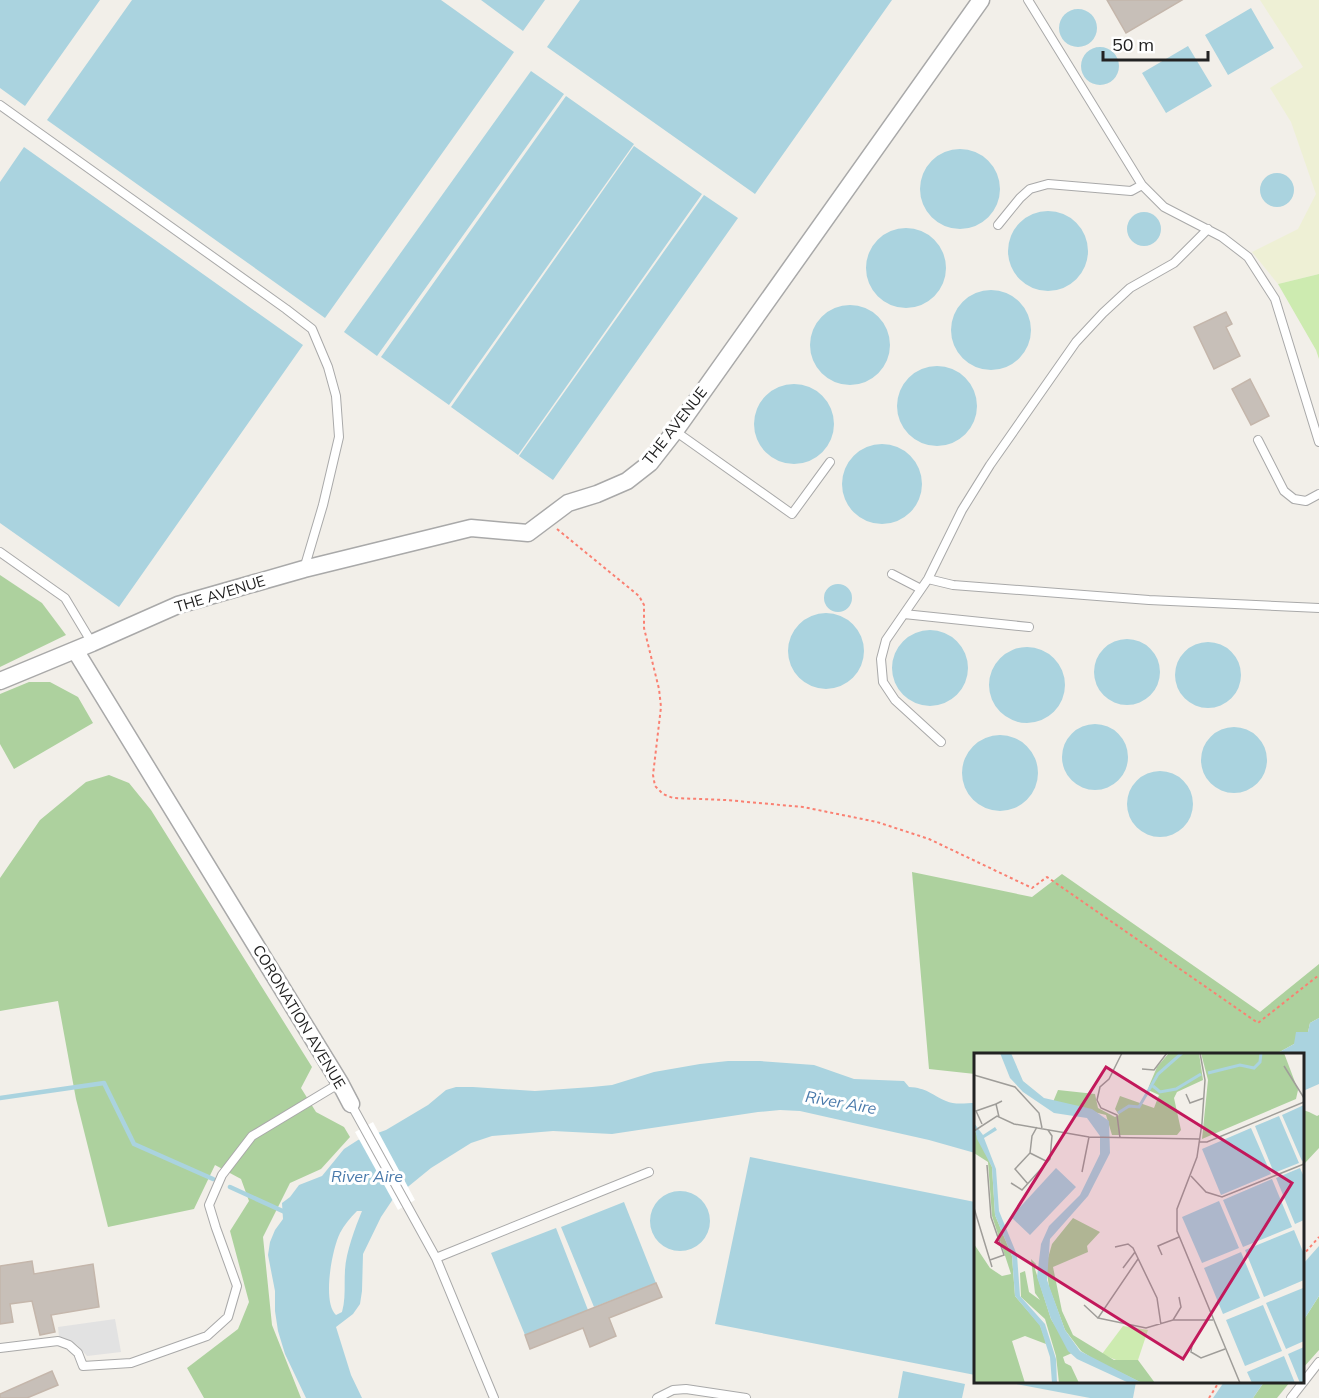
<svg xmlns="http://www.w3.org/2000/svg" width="1319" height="1398" font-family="Mulish,sans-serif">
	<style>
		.farmland { fill: #eef0d5 }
		.grass { fill: #cdebb0 }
		.forest { fill: #add19e }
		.parking { fill: #e2e2e2 }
		.water { fill: #aad3df; fill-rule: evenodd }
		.pier { fill: #fff }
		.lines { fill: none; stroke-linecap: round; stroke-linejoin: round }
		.stream { stroke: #aad3df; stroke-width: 4.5 }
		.building { fill: #c7bfb8; stroke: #c4b6ab; stroke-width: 1.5 }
		.lane-casing { stroke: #a9a9a9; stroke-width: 10 }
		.street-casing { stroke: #a9a9a9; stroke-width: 19 }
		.path { stroke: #fa8072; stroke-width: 2; stroke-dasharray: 3 3; stroke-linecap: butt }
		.lane { stroke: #fff; stroke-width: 8 }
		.street { stroke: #fff; stroke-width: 16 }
		.labels { text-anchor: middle; stroke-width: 6; stroke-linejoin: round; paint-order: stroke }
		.street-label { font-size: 15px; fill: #222; stroke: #fff }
		.water-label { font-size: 16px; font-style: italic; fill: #4a7aab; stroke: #fff }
		.inset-river { fill: none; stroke: #aad3df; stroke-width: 3 }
		.inset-road { fill: none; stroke: #9f9d99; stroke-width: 1.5 }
		.view { fill: #c2185b; fill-opacity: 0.15; stroke: #c2185b; stroke-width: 3 }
		.inset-edge { fill: none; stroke: #222; stroke-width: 3 }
	</style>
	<rect width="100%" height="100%" fill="#f2efe9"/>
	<!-- farmland -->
	<path class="farmland" d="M1260 0H1319V274L1278 284 1252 252 1298 229 1316 194 1291 122 1270 88 1303 67Z"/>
	<!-- grass -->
	<path class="grass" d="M1319 274V359L1316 350 1278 284Z"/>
	<!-- forest -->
	<path class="forest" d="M0 575 42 603 66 635 0 667Z
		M29 682H50L78 697 93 723 14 769 0 744V694Z
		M109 775 129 783 151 810 312 1067 301 1088 316 1112 344 1127 350 1137 321 1169 290 1183 263 1237 272 1325 301 1398H204L187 1368 238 1329 249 1302 230 1231 249 1201 241 1179 215 1165 194 1209 108 1227 76 1099 58 1001 0 1011V878L40 820 86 782Z
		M912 872 1032 897 1062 874 1260 1012 1319 964V1018L1310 1023 1308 1032 1294 1044 1276 1054H976L975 1074 929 1069Z
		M1303 1110 1309 1112 1317 1116 1319 1115V1148L1305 1163 1303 1161Z
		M1319 1296V1350L1303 1368V1321Z
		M1264 1382H1290L1277 1398H1253Z"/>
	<!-- parking -->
	<path class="parking" d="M115 1319 121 1352 87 1356 77 1345 68 1340 59 1337 58 1327Z"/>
	<!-- water -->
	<path class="water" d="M0 0H100L25 106 0 88Z
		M132 0H441L514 52 325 318 47 120Z
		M481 0H545L523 31Z
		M580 0H892L755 194 547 47Z
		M1251 8 1274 48 1228 75 1205 35Z
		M1059 28a19 19 0 1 1 38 0a19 19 0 1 1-38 0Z
		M1188 46 1212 86 1166 113 1142 73Z
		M1081 66a19 19 0 1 1 38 0a19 19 0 1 1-38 0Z
		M531 71 564 94 377 356 344 332Z
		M566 96 634 144 449 405 381 357Z
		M634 146 702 194 518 455 451 407Z
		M24 147 303 345 119 607 0 523V182Z
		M920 189a40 40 0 1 1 80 0a40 40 0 1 1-80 0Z
		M1260 190a17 17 0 1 1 34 0a17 17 0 1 1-34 0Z
		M704 195 738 218 553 480 519 456Z
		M1008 251a40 40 0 1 1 80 0a40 40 0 1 1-80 0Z
		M1127 229a17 17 0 1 1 34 0a17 17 0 1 1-34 0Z
		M866 268a40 40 0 1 1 80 0a40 40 0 1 1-80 0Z
		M951 330a40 40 0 1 1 80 0a40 40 0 1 1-80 0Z
		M810 345a40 40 0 1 1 80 0a40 40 0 1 1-80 0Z
		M897 406a40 40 0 1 1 80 0a40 40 0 1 1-80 0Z
		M754 424a40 40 0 1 1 80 0a40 40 0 1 1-80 0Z
		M842 484a40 40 0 1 1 80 0a40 40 0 1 1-80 0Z
		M824 598a14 14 0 1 1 28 0a14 14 0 1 1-28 0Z
		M788 651a38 38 0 1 1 76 0a38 38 0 1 1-76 0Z
		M892 668a38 38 0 1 1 76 0a38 38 0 1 1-76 0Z
		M1094 672a33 33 0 1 1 66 0a33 33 0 1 1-66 0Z
		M1175 675a33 33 0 1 1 66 0a33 33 0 1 1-66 0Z
		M989 685a38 38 0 1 1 76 0a38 38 0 1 1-76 0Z
		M1062 757a33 33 0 1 1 66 0a33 33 0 1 1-66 0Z
		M1201 760a33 33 0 1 1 66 0a33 33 0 1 1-66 0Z
		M962 773a38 38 0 1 1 76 0a38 38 0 1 1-76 0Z
		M1127 804a33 33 0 1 1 66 0a33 33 0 1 1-66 0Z
		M1319 1018V1084L1303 1091 1302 1054H1276L1294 1044 1296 1032H1308L1310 1023Z
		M728 1061H760L814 1065 854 1079 904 1081 909 1087C927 1088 930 1094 946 1101 954 1105 966 1103 975 1103V1153L929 1140 800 1111 780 1110 758 1112 612 1134 553 1131 492 1136 471 1143 431 1168 393 1199 381 1217 363 1254 362 1291 360 1304 353 1314 336 1327 351 1375 362 1398H306L285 1354 278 1331 275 1311V1291L268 1255 270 1242 275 1230 283 1219 282 1203 290 1197 299 1185 322 1176 344 1149 358 1140 386 1130 428 1105 446 1090 456 1087H473L535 1091 592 1087 612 1085 654 1072 700 1064ZM357 1211H362C355 1228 346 1252 345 1270 344 1284 346 1298 342 1312L336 1315C322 1302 332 1249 340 1233 344 1225 350 1218 357 1211Z
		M750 1157 975 1202V1375L715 1324Z
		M650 1221a30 30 0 1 1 60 0a30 30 0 1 1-60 0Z
		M624 1202 656 1283 594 1307 561 1227Z
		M556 1228 588 1310 525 1335 491 1253Z
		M1319 1246V1296L1303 1321V1264Z
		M903 1371 965 1384 962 1398H898Z
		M1006 1382H1136L1133 1398H1090Z
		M1224 1382H1264L1253 1398H1213Z"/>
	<!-- pier -->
	<path class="pier" d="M373 1122 415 1200 398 1210 355 1132Z"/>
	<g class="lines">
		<!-- stream -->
		<path class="stream" d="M0 1098 104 1083 134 1144 213 1179
			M230 1187 287 1213"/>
	</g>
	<!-- building -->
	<path class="building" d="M1107 0H1182L1126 33Z
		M1226 312 1232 324 1226 327 1240 356 1214 369 1194 327Z
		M1250 379 1269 416 1251 425 1232 389Z
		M32 1261 34 1274 93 1264 99 1307 51 1315 55 1332 40 1335 32 1301 10 1304 13 1322 0 1324V1266Z
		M656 1283 662 1297 609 1318 616 1336 590 1347 583 1328 530 1349 525 1335Z
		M52 1371 58 1385 27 1398H0V1394Z"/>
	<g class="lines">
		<defs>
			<path id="lane" d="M1028 0 1142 185 1164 207 1222 237 1248 257 1275 299 1319 442
				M0 105 286 309 312 329 328 367 336 396 339 437 323 505 304 569
				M998 225 1020 198 1030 189 1048 184 1131 191 1142 185
				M675 431 792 514 830 462
				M1258 440 1284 491 1294 499 1306 501 1319 494
				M0 552 65 598 92 643
				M892 574 921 589
				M928 579 953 585 1149 600 1319 608
				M904 614 1029 627
				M941 742 895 700 883 682 881 659 886 640 928 579 962 510 990 465 1076 342 1103 313 1130 288 1174 263 1208 229
				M351 1104 436 1258 494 1398
				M436 1258 649 1172
				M0 1348 58 1341 69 1345 78 1353 83 1366 131 1363 207 1336 228 1317 237 1286 216 1228 209 1205 222 1175 252 1136 340 1083
				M657 1398 673 1390 686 1389 746 1398
				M1291 1398 1319 1362"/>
			<path id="street" d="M75 650 340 1083 351 1104
				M0 681 92 643 178 605 304 569 471 528 528 533 568 503 597 494 627 481 650 463 675 431 981 0"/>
		</defs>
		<!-- lane casing -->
		<use href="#lane" class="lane-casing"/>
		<!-- street casing -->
		<use href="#street" class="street-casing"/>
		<!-- path -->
		<path class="path" d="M557 529 639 596 644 605V628L659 689 661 707 653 775 655 786 663 794 673 798 726 800 803 807 877 822 929 839 1032 888 1047 877 1258 1023 1319 975
			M1302 1256 1319 1237
			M1209 1398 1219 1382"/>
		<!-- lane -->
		<use href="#lane" class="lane"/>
		<!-- street -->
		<use href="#street" class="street"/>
	</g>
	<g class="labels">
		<!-- street labels -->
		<g class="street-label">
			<text transform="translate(675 426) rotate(-52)" y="5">THE AVENUE</text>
			<text transform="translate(220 594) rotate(-17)" y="5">THE AVENUE</text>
			<text transform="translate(299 1017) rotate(59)" y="5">CORONATION AVENUE</text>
		</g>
		<!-- water labels -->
		<g class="water-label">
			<text transform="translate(841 1102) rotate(10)" y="6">River Aire</text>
			<text x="367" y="1182">River Aire</text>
		</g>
	</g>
	<!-- overview -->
	<g transform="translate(974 1053)">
		<rect width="330" height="330" fill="#f2efe9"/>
		<path d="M149 273 174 277 164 307 149 310 128 301Z" fill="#cdebb0"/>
		<path d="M195 0H225L229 27 203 39 200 45 207 77 203 82H138L132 62 79 49 84 37 121 41 124 55 141 64 145 62 141 56 146 43 180 55 185 42 174 37 175 33 183 14ZM227 0H310L324 37 322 46 228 86 234 27ZM0 76 18 114 21 162 38 203 41 243 66 272 71 286 72 291 51 283 38 288 51 330H0V191L16 215 28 223 37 221 18 163 14 109 0 100ZM99 165 126 179 113 193 114 199 79 214 88 258 99 282 140 307H164L181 330H168L121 307 107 298 91 277 75 234 72 212 78 191ZM57 206 62 211 61 216 77 266 98 300 89 304 91 310 97 313 105 330H85L82 303 71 266 47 244 46 220 51 218 55 239 66 247 61 240Z" fill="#add19e"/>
		<path d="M26 0H37L49 28 70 45 118 56 135 68 136 100 114 143 76 186 73 227 91 277 106 298 168 330H155L103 306 94 298 77 266 63 224 67 191 75 173 106 142 126 101V83L113 65 80 60 49 39 36 25ZM330 52V107L328 108 308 62ZM305 63 325 110 300 120 281 73ZM0 70 9 82 21 74 23 77 10 85 22 116 25 158 43 202 46 243 71 271 82 306 83 330H78L76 304 66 273 41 243 38 203 21 162 18 114 3 86ZM277 75 297 121 247 142 228 96ZM82 115 102 134 56 182 37 164ZM326 115 330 124V167L321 171 302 125ZM298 126 318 174 269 194 249 147ZM245 148 265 195 228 210 208 164ZM320 177 330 201V227L290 244 271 197ZM267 199 286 245 249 261 230 215ZM329 235 330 288 312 296 292 250ZM289 252 308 298 271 313 252 267ZM330 294V330H326L314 301ZM310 303 321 330H278L273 319Z" fill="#aad3df"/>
		<path class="inset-river" d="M234 20 266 12 280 15 286 9 287 0M179 33 186 39 202 36 227 21M144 60 155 53 165 54 184 21 208 0"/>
		<path class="inset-road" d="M226 0 231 27 228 70 223 104 203 156V178L266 330M310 13 330 45M168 16 180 17 193 0M0 22 41 34 65 60 68 75M212 41 216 50 230 45M25 64 22 51 28 48M8 71 2 58 22 51M0 78 23 63 40 71 115 84 225 86M146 85 143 62 127 55 123 47 126 34 135 26 148 0M225 89H233L330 49M56 100 74 109M13 112 17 164 30 202 16 207M108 119 115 84M217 123 232 139 248 144 330 111M37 130 48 137 76 106 78 83 74 77M54 131 41 116 56 100 58 83 63 74M0 155 18 214M141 194 154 191 159 195 183 245 187 272M188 202 184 193 205 184M164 206 124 265 172 275 199 267H239M149 215 161 199M110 252 124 265M199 267 207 254 205 244M218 292 217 299 227 305 251 296"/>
		<path class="view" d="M132 14 318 130 209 306 22 189Z"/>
		<rect width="330" height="330" class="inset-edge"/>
	</g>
	<!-- scale -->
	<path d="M1103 51v9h105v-9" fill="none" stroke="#222222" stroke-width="3"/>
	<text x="1112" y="51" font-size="18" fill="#222222" stroke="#ffffff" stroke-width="4.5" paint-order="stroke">50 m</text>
</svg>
